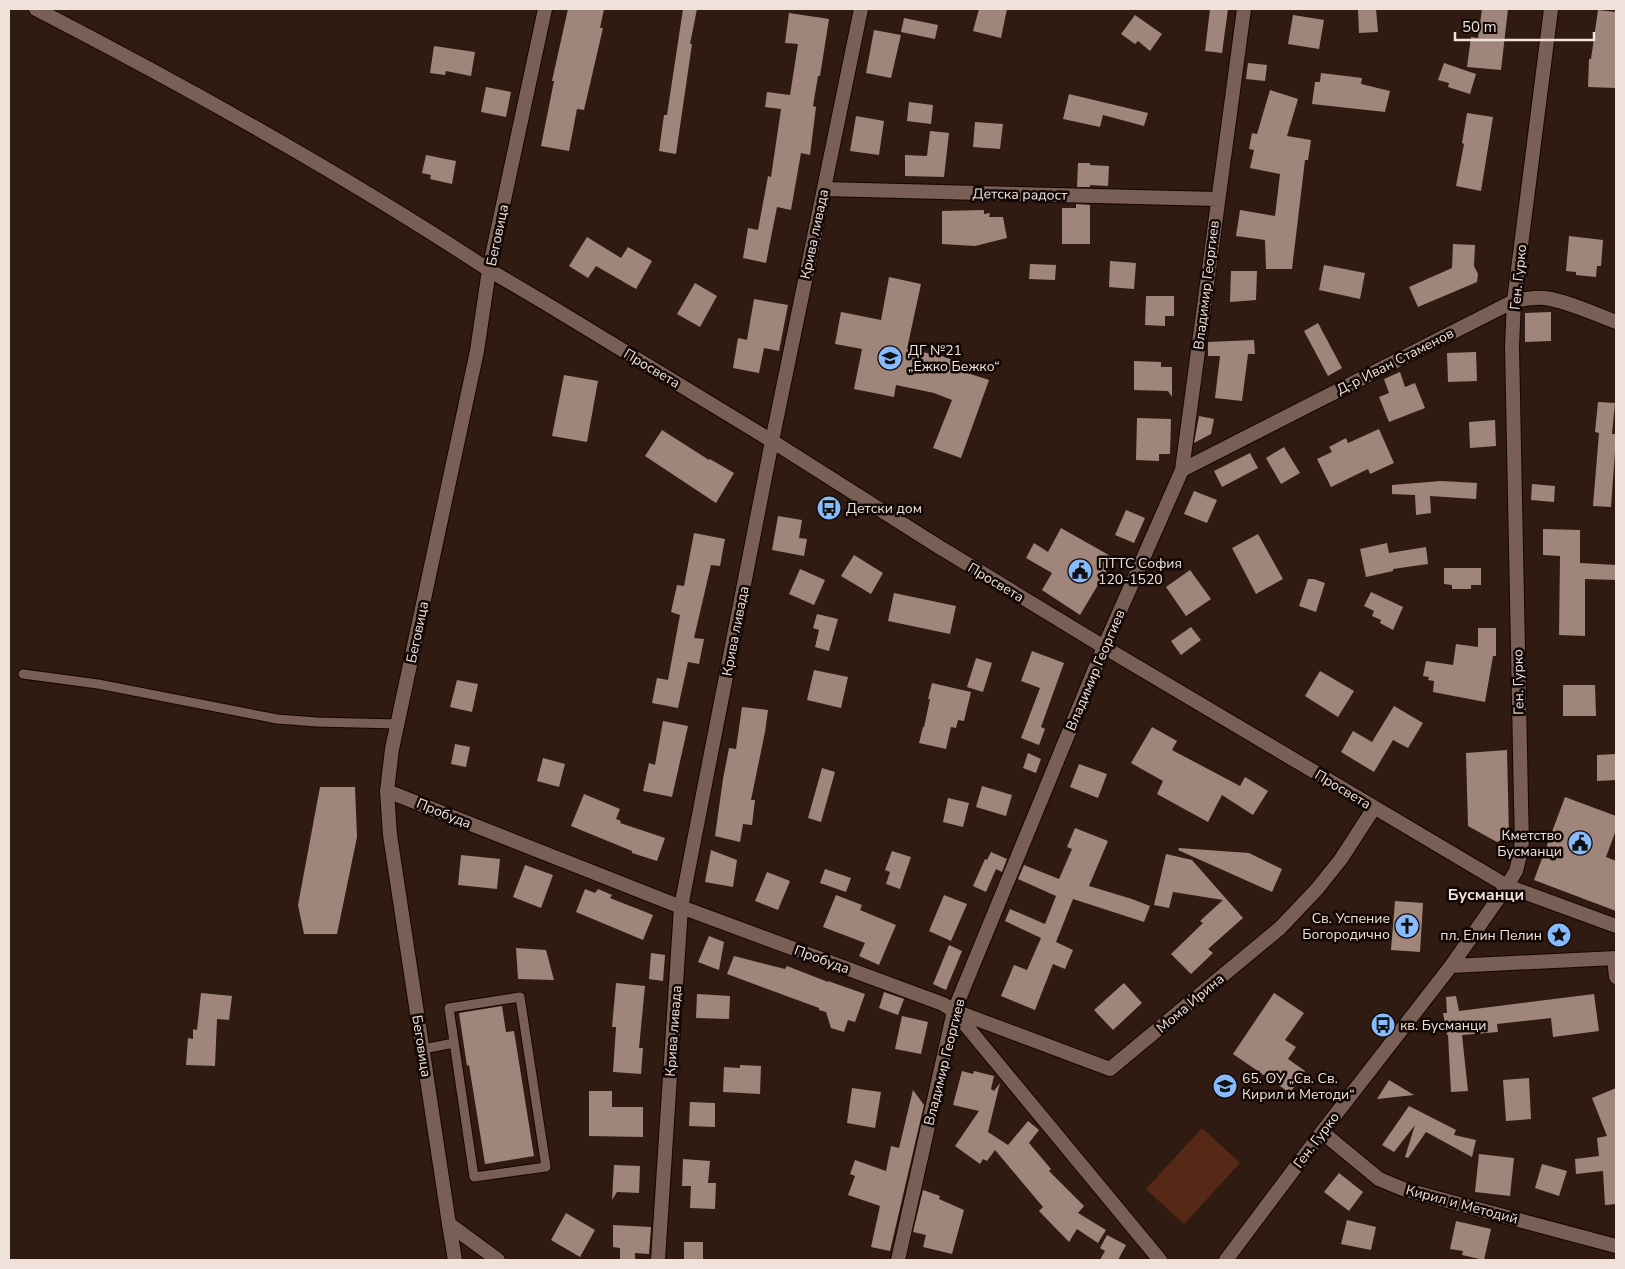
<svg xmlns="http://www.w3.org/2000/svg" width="1625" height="1269" font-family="'Nunito Sans',sans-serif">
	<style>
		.green { fill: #552915 }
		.building { fill: #a0857a }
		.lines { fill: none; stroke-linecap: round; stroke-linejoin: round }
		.service-casing { stroke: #170501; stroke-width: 11 }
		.minor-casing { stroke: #170501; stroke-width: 16 }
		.tertiary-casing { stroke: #170501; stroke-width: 16 }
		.service { stroke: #795f55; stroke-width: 9 }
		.minor { stroke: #795f55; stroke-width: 14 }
		.tertiary { stroke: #795f55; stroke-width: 14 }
		.labels { text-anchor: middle; stroke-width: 5; stroke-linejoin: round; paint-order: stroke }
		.street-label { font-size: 14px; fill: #f0e1db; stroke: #110805 }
		.poi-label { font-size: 14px; fill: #f0e1db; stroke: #110805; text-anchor: start }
		.quarter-label { font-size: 16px; font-weight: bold; fill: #f0e1db; stroke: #110805 }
	</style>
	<rect width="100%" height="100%" fill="#301b12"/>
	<!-- green -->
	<path class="green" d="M1202 1128 1240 1163 1184 1224 1146 1189Z"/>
	<!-- building -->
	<path class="building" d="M568 9H604L600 28H603L584 110 577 109 569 151 541 146 554 81H552Z
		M683 9H697L690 44H692L676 154 659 151 664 115H667Z
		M979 9H1007L1001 38 973 31Z
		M1210 9H1228L1222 53 1205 51Z
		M1358 9H1376L1378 32 1359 33Z
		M1482 9H1508L1501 70 1467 67 1471 37 1478 38Z
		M1598 10 1616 12V88L1588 87 1589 59H1591Z
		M789 13 829 19 820 76H818L813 106 816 107 810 155 801 153 791 210 777 207 766 263 743 258 748 228 758 230 768 176 771 177 781 109 765 107 767 92 790 95 798 44 785 43Z
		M1135 15 1162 34 1150 51 1138 41 1135 44 1121 34Z
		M1293 15 1324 20 1319 49 1288 44Z
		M904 18 938 25 935 39 901 32Z
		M874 30 901 35 891 78 866 73Z
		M434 46 475 52 471 76 446 71 445 75 430 73Z
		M1248 63 1267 65 1265 81 1246 79Z
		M1444 63 1476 74 1470 94 1448 87 1449 83 1438 80Z
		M1321 73 1362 78 1361 84 1390 91 1385 112 1312 104 1315 82H1320Z
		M486 87 511 92 506 117 481 112Z
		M1270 90 1298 99 1287 136 1311 140 1308 160H1305L1292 269H1266L1265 240 1236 236 1240 210 1275 216 1280 174 1250 168 1254 150 1249 149 1252 133 1257 134Z
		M1069 94 1148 113 1144 126 1103 115 1100 127 1063 119Z
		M909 102 933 105 931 124 907 121Z
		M1467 113 1493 117 1481 191 1456 186 1464 144 1462 143Z
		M856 116 884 121 879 155 850 151Z
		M975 122 1003 124 1000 149 973 147Z
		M930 131 949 133 944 177 905 176V155L927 156Z
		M426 155 456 161 452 184 430 179 431 175 422 173Z
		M1078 163H1090V165L1109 166 1108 186 1090 185V187H1077Z
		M1076 204 1090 205V244H1062V208H1076Z
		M984 210V214L990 213 989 217H1003L1007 238 975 246 942 244V211Z
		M1569 236 1603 240 1601 266H1597L1596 277 1576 275V272L1566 271Z
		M587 237 621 258 628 247 652 261 636 289 596 266 588 278 569 266Z
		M1453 244 1475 245 1474 266 1478 274 1477 282 1418 307 1409 287 1452 268Z
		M1110 261 1136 263 1134 289 1109 287Z
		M1030 264 1056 265 1055 280 1029 279Z
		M1324 265 1365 273 1360 299 1319 290Z
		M1231 271H1257L1256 300 1230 302Z
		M889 277 921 284 907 349 942 356 963 364 961 371 989 380 961 458 933 448 952 400 934 393 896 385 894 397 854 389 862 349 835 344 841 312 881 320Z
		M695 283 717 296 700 327 677 314Z
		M1146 296H1174V316H1165V326L1145 325Z
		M754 299 788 305 779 351 764 348 759 373 733 368 738 338 747 340Z
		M1551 312V341L1525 342V313Z
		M1318 323 1342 368 1328 376 1304 331Z
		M1254 340 1255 354H1248L1242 401 1215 398 1220 356H1208V342Z
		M1476 352 1477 381 1448 382 1447 353Z
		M1134 361 1161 362V367H1172V397L1168 391 1134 390Z
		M1400 372 1405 387 1415 383 1425 408 1389 422 1379 397 1389 393 1384 379Z
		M564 375 598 381 587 442 552 436Z
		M1598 402 1615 403 1612 434H1616V438L1611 507 1593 506 1599 433 1595 432Z
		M1199 416 1214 419 1211 434 1194 443Z
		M1137 418 1171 419 1170 454H1159V461L1136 460Z
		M1495 420 1496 446 1470 448 1469 422Z
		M1379 429 1394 463 1370 474 1368 469 1331 487 1317 459 1332 452 1329 447 1346 438 1348 443Z
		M662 430 709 460 710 459 734 473 716 503 645 456Z
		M1284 447 1300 473 1281 484 1266 458Z
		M1250 453 1258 468 1222 487 1214 471Z
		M1441 481 1477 483 1476 499 1430 496 1431 513 1416 515 1415 495 1392 494V485Z
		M1532 484 1555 486 1554 502 1531 500Z
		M1194 491 1217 500 1207 523 1184 514Z
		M1126 510 1145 518 1134 543 1115 535Z
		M778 516 802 520 799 538 807 539 804 556 772 550Z
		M1061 528 1114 558 1080 615 1042 590 1052 573 1026 558 1034 543 1048 552Z
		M1543 529 1580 530V563L1616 565V580L1585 579V636L1559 635 1560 556 1543 555Z
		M694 533 725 539 720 566 711 565 694 638 704 639 699 664 688 662 678 708 652 703 657 678 668 680 680 615 671 612 677 585 684 586Z
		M1258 534 1283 579 1256 594 1232 548Z
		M1387 543 1389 553 1426 547 1428 564 1393 569V571L1366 577 1360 549Z
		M854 555 883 573 871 594 841 576Z
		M1444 568H1481V585H1471V589H1452V585L1444 584Z
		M800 569 825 580 814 605 789 594Z
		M1190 570 1211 599 1186 616 1166 587Z
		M1308 579H1314L1325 583 1316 612 1299 606Z
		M1371 592 1403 607 1393 630 1380 623 1381 620 1372 616 1374 611 1364 606Z
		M894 593 956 606 950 634 888 621Z
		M817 614 838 619 829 651 815 647 819 630 813 628Z
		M1191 627 1201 640 1181 655 1171 641Z
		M1478 628H1496V656H1493L1485 702 1433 692 1434 681 1428 680 1429 677 1423 676 1426 661 1453 665 1456 644 1478 647Z
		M1032 651 1064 663 1041 727 1045 729 1039 745 1021 738 1040 688 1021 681Z
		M976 658 992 663 983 692 967 687Z
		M814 670 848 677 841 708 807 700Z
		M1320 671 1354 691 1338 717 1305 696Z
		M457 680 478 684 472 712 450 707Z
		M932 683 971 692 964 721 958 720 956 728 951 727 946 749 919 743 923 727H924L930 699H928Z
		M1563 685H1595L1596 716H1563Z
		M1394 706 1423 723 1408 748 1393 740 1374 772 1341 752 1353 731 1372 742Z
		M742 707 768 710 765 732 751 800H755L752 825 743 824 740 842 715 836 723 779 729 748 736 749Z
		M663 721 688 726 672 797 643 791 649 763 655 765Z
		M1152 727 1177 741 1172 750 1240 786 1245 777 1268 791 1253 815 1222 795 1208 822 1157 794 1163 781 1131 763Z
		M455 744 470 747 466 767 451 764Z
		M1507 750 1509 837 1497 842 1468 826 1466 753Z
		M1028 753 1041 759 1036 773 1023 768Z
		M1616 754V780L1597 781V755Z
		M543 758 565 764 559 787 537 781Z
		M1079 764 1107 774 1098 798 1070 787Z
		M822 768 835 772 821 822 808 818Z
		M982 786 1012 795 1006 816 976 807Z
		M320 787H355L357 837 337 934H304L298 905Z
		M584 794 620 809 616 819 621 821 620 823 665 838 657 861 632 853V851L571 826Z
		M1565 797 1616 816V830L1606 857 1616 861V911L1534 880Z
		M948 798 969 803 963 827 943 822Z
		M1075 828 1108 841 1089 886 1132 899 1150 906 1144 922 1073 899 1056 942 1073 950 1065 969 1053 964 1035 1010 1001 996 1014 965 1027 970 1041 938 1005 921 1010 909 1045 924 1056 896 1018 879 1024 865 1059 879 1072 849 1067 847Z
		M1179 848 1249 853 1282 869 1272 892 1178 850Z
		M711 850 737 860 733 887 705 882Z
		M892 851 911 857 900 889 886 884 890 872 885 870Z
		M991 852 1007 859 1002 872 996 869 986 892 973 886 985 859 987 860Z
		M1166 854 1192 860 1243 918 1208 949 1213 953 1191 974 1171 954 1203 923 1200 921 1223 900 1173 892 1169 908 1154 905Z
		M461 855 500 859 497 889 458 885Z
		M525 865 553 875 541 908 513 897Z
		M825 869 851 878 846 892 820 883Z
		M767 872 790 881 778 910 755 901Z
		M585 889 595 893 598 889 612 895 610 898 653 915 643 940 576 912Z
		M836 895 862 905 860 910 896 925 879 965 859 956 865 943 823 927Z
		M944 895 967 904 951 941 929 931Z
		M1395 901 1423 903 1420 952 1391 950Z
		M709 936 724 942 719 970 698 962Z
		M949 945 962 951 946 990 933 984Z
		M516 948 546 950 554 980 518 979Z
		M651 953 665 955 663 981 649 979Z
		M734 956 785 969 787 966 828 982V981L865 994 855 1022 848 1020 844 1032 831 1028 826 1012 819 1010V1008L727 974Z
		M616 983 645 986 639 1048H643L641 1074 613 1072 616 1027H612Z
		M1124 983 1142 1003 1113 1030 1094 1010Z
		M884 992 904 999 898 1015 879 1008Z
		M201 993 232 996 229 1020 217 1019 215 1066 186 1065 188 1038 193 1039V1029L197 1030Z
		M1274 993 1304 1013 1285 1040 1296 1047 1288 1059 1305 1071 1290 1093 1233 1054Z
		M697 994 730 996 729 1019 696 1018Z
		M1594 994 1599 1031 1553 1037 1551 1018 1497 1024 1498 1032 1462 1035 1468 1091 1451 1092 1448 1035H1447L1443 1013H1447L1446 997 1456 996 1459 1011Z
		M502 1006 506 1032 514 1031 534 1156 485 1164 469 1065 467 1066 459 1013Z
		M902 1016 928 1022 921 1054 895 1049Z
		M740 1065 761 1066 760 1094 723 1092 724 1067 740 1068Z
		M962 1071 973 1074 974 1071 994 1076 991 1089 994 1091 1000 1083 988 1132 1008 1145 1028 1121 1039 1130 1029 1143 1051 1169 1049 1171 1084 1206 1078 1213 1106 1230 1098 1243 1077 1229 1069 1242 1039 1211 1043 1207 995 1150 987 1161 983 1159 980 1164 955 1146 979 1111 953 1105Z
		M1529 1078 1531 1119 1506 1121 1503 1080Z
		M1389 1080 1414 1095 1377 1099Z
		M852 1088 881 1092 875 1128 847 1123Z
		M1616 1088V1204L1605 1205 1603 1171 1576 1174 1575 1159 1599 1156 1597 1138 1607 1136 1592 1098Z
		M913 1090 924 1105 890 1251 871 1247 880 1206 848 1195 855 1176 850 1174 855 1160 886 1171 891 1146 899 1148Z
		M589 1091H612V1107H643V1137L589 1136Z
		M690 1102 715 1103V1127L689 1126Z
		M1409 1106 1456 1130 1454 1135 1476 1140 1472 1157 1426 1132 1408 1158 1405 1157 1415 1125 1394 1152 1382 1145Z
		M1479 1154 1514 1158 1510 1196 1475 1192Z
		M683 1159 710 1161 708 1183H716L715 1209 690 1208 691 1186H682Z
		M1542 1164 1567 1171 1559 1196 1535 1188Z
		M614 1165 640 1166 639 1193 617 1192 612 1200Z
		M1339 1173 1363 1192 1349 1211 1324 1192Z
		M923 1190 940 1196 939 1199 964 1210 952 1254 923 1247 926 1235 913 1232Z
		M566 1213 595 1230 580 1257 551 1240Z
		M1347 1220 1376 1227 1371 1250 1341 1244Z
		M1456 1221 1491 1229 1484 1260 1462 1255 1463 1251 1450 1249Z
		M613 1225 651 1227 649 1254 635 1253V1260H620V1248L613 1247Z
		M1107 1235 1126 1245 1118 1260H1100L1105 1251 1100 1248Z
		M684 1242H703V1260H684Z"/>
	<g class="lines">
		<defs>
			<path id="service" d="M23 674 98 684 277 719 317 722 397 724
				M520 997 546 1167 474 1177 449 1008Z
				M423 1049 454 1043"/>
			<path id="minor" d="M545 9 489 270 545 303 772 441 936 545 1104 647 1507 886 1616 926
				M824 189 1217 199
				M1182 470 1514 301C1524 299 1535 297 1545 298 1567 301 1595 314 1616 322
				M387 791 681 907 943 1004 954 1011 1160 1260
				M1614 958 1616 977
				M1451 966 1616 958
				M955 1011 1110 1069 1280 928 1317 889 1341 859 1374 808
				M1322 1132 1379 1179 1403 1189 1616 1246
				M449 1224 455 1260
				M658 1260 681 907 772 441 861 9
				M898 1260 954 1011 1104 647 1182 470 1244 9
				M1226 1260 1322 1132 1451 966 1507 886 1516 871 1520 855 1522 841 1521 802 1512 346 1514 301 1551 9"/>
			<path id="tertiary" d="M36 9C191 89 343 174 489 270L477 351 392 749 387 791 390 835 449 1224 498 1260"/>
		</defs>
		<!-- service casing -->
		<use href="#service" class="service-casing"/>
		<!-- minor casing -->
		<use href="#minor" class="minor-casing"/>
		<!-- tertiary casing -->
		<use href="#tertiary" class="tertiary-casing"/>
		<!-- service -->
		<use href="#service" class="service"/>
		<!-- minor -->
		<use href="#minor" class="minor"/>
		<!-- tertiary -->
		<use href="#tertiary" class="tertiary"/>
	</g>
	<!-- icons -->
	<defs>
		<symbol id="school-disc" viewBox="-11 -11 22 22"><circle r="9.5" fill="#87bbfb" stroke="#110805"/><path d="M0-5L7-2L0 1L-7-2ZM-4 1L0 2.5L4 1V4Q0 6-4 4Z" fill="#111"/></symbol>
		<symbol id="bus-disc" viewBox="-11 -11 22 22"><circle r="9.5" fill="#87bbfb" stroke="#110805"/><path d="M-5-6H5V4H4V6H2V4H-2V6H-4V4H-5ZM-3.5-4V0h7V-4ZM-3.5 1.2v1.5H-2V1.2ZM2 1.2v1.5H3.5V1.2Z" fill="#111"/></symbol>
		<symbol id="civic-disc" viewBox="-11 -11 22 22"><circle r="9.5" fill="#87bbfb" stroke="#110805"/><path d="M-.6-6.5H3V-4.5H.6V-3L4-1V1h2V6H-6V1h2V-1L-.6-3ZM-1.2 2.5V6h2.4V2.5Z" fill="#111"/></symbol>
		<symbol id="church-disc" viewBox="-11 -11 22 22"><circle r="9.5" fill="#87bbfb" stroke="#110805"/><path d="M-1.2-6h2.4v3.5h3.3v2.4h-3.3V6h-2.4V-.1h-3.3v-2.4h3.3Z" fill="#111"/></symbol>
		<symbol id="sight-disc" viewBox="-11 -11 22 22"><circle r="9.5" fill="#87bbfb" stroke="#110805"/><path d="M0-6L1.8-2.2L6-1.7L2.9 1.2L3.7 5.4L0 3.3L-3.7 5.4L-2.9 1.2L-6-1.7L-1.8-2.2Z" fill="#111"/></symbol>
	</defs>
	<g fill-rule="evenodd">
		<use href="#school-disc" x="876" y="344" width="28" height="28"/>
		<use href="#bus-disc" x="815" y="494" width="28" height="28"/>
		<use href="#civic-disc" x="1066" y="557" width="28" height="28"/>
		<use href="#civic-disc" x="1566" y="829" width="28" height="28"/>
		<use href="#church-disc" x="1393" y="912" width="28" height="28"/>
		<use href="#sight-disc" x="1545" y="921" width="28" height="28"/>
		<use href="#bus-disc" x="1369" y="1011" width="28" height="28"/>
		<use href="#school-disc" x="1211" y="1072" width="28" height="28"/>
	</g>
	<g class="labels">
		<!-- street labels -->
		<g class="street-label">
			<text transform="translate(1020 194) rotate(1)" y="5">Детска радост</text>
			<text transform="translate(814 234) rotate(-78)" y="5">Крива ливада</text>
			<text transform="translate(497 235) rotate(-78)" y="5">Беговица</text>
			<text transform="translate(1518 277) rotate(-84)" y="5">Ген. Гурко</text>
			<text transform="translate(1206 285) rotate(-83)" y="5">Владимир Георгиев</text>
			<text transform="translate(1395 361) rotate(-27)" y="5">Д-р Иван Стаменов</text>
			<text transform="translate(652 368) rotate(31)" y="5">Просвета</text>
			<text transform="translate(996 582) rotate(31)" y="5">Просвета</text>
			<text transform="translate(735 631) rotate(-79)" y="5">Крива ливада</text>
			<text transform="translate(417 632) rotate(-78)" y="5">Беговица</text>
			<text transform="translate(1095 670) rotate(-67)" y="5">Владимир Георгиев</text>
			<text transform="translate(1518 682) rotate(-91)" y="5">Ген. Гурко</text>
			<text transform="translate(1343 789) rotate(31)" y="5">Просвета</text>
			<text transform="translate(444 813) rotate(22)" y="5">Пробуда</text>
			<text transform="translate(822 959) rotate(20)" y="5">Пробуда</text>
			<text transform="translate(1190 1003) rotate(-40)" y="5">Мома Ирина</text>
			<text transform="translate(673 1031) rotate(-86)" y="5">Крива ливада</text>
			<text transform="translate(422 1046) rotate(81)" y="5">Беговица</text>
			<text transform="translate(944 1062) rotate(-76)" y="5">Владимир Георгиев</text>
			<text transform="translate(1316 1140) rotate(-53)" y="5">Ген. Гурко</text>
			<text transform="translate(1462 1204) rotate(15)" y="5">Кирил и Методий</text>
		</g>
		<!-- poi labels -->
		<g class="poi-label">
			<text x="908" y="355">ДГ №21<tspan x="908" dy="16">„Ежко Бежко“</tspan></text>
			<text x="846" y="513">Детски дом</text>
			<text x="1098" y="568">ПТТС София<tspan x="1098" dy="16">120-1520</tspan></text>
			<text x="1562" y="840" text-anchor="end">Кметство<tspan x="1562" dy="16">Бусманци</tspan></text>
			<text x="1390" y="923" text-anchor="end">Св. Успение<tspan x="1390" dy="16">Богородично</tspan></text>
			<text x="1542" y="940" text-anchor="end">пл. Елин Пелин</text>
			<text x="1400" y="1030">кв. Бусманци</text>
			<text x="1242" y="1083">65. ОУ „Св. Св.<tspan x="1242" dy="16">Кирил и Методи“</tspan></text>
		</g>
		<!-- quarter labels -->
		<g class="quarter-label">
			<text x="1486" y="900">Бусманци</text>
		</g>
	</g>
	<!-- border -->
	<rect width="1625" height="1269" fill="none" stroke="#f0e1db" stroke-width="20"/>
	<!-- scale -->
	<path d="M1455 32v8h139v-8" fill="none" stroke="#f0e1db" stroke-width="2.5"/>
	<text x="1462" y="32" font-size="15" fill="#f0e1db" stroke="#110805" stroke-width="4" paint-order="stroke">50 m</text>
</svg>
